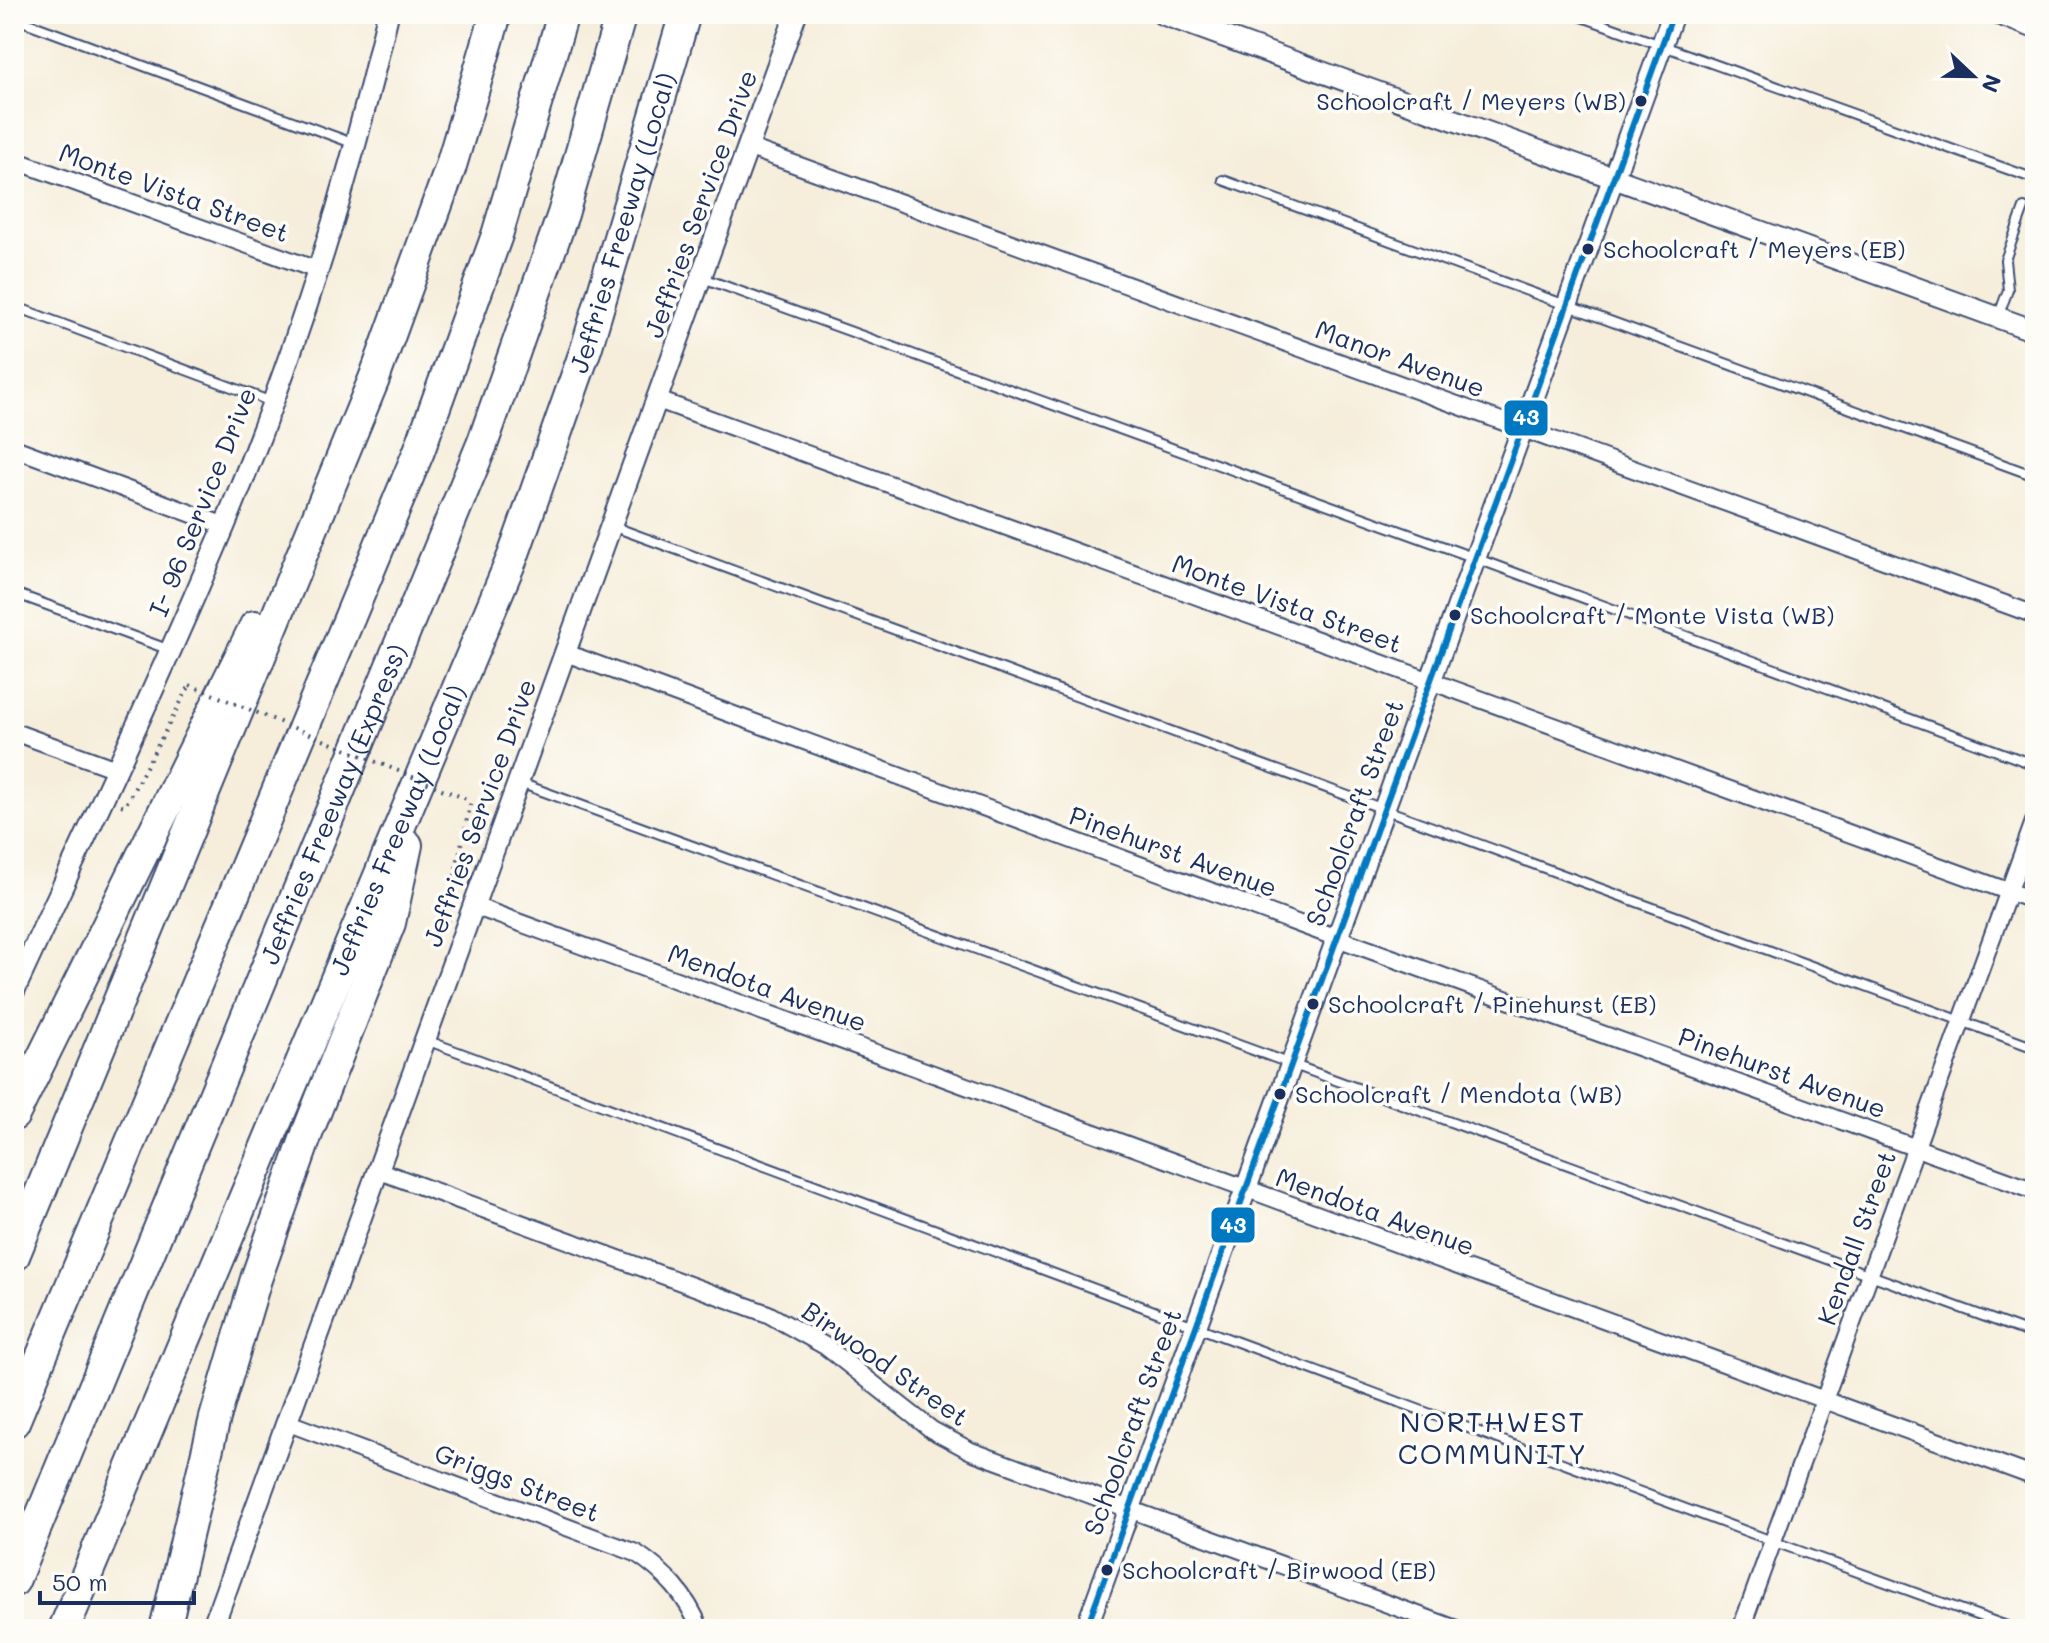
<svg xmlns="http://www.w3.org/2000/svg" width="2049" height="1643" font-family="Mali,sans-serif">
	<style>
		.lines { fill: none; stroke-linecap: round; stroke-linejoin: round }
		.service-casing { stroke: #3c4c71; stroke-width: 12 }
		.minor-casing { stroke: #3c4c71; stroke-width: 20 }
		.tertiary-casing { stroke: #3c4c71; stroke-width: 24 }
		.motorway-casing { stroke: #3c4c71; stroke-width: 34 }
		.path { stroke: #3c4c71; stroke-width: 4; stroke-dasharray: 2 6; stroke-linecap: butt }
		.service { stroke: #fff; stroke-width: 8 }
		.minor { stroke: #fff; stroke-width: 16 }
		.tertiary { stroke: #fff; stroke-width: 20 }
		.motorway { stroke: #fff; stroke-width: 30 }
		.path-bridge { stroke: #3c4c71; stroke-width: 4; stroke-dasharray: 2 6; stroke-linecap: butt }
		.bus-1-casing { stroke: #fdfcf7; stroke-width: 12 }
		.bus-1 { stroke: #0079c2; stroke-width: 6 }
		.bus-dot { fill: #1b2f5e; stroke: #fdfcf7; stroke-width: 3 }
		.labels { text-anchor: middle; stroke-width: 7; stroke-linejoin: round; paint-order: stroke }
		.bus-label { font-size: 24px; fill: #1b2f5e; stroke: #fdfcf7; text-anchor: start }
		.street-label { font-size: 26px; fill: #1b2f5e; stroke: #fdfcf7 }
		.neighbourhood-label { font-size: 28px; letter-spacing: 2px; fill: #1b2f5e; stroke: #fdfcf7 }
		.line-badge { stroke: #fdfcf7; stroke-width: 3 }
		.badge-label { font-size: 22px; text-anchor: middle; font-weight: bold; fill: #fff }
	</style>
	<rect width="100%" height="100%" fill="#fdfcf7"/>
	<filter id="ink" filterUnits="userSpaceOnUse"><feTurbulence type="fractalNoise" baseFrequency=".0125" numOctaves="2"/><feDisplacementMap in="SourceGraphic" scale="16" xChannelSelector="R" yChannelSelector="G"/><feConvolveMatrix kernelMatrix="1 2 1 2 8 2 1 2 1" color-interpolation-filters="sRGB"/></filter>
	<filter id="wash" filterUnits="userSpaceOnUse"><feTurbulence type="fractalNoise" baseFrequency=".006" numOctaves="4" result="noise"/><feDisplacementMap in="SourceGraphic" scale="32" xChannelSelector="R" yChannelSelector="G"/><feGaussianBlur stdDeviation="1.8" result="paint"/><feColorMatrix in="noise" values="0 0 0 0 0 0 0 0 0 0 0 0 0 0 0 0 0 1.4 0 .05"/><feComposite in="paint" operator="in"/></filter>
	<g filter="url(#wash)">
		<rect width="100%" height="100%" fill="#f6eedb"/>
	</g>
	<g filter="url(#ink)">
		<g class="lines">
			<defs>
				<path id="service" d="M1574 14 2035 179
					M14 18 355 144
					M1223 180 2035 476
					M703 278 1475 558 2035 765
					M14 306 272 402
					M1998 317 2008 290 2005 260 2024 208
					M612 526 2035 1048
					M14 593 170 650
					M520 783 2035 1335
					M426 1040 1772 1541 2015 1629"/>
				<path id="minor" d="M1992 14 2035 30
					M750 148 2035 615
					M14 160 317 270
					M658 400 2035 901
					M14 448 225 526
					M566 653 1359 946 2035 1191
					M14 732 116 769
					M474 906 2035 1477
					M377 1170 768 1314 825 1346 932 1430 971 1451 1456 1629
					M286 1422 636 1553C666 1573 687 1596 700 1629
					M1741 1629 2035 819"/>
				<path id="tertiary" d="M1162 14 2035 331
					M14 991C85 837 158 684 224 527 293 362 348 188 388 14
					M212 1629 796 14
					M1086 1629 1673 14"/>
				<g id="motorway">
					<path d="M14 1115 255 626"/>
					<path d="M14 1256 374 379 450 169 496 14"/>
					<path d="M14 1422 419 451 497 235 563 14"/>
					<path id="s1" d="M14 1581 483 442 563 214 621 14"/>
					<path id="s2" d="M64 1629 513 556 587 346 685 14"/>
					<path d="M165 1629 215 1418 256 1279 308 1131 390 923 407 845"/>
				</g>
			</defs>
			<!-- service casing -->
			<use href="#service" class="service-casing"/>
			<!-- minor casing -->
			<use href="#minor" class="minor-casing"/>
			<!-- tertiary casing -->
			<use href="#tertiary" class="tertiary-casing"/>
			<!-- motorway casing -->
			<use href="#motorway" class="motorway-casing"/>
			<!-- path -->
			<path class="path" d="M121 805 125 806 190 685
				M448 922 445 918 471 801"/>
			<!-- service -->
			<use href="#service" class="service"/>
			<!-- minor -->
			<use href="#minor" class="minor"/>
			<!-- tertiary -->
			<use href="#tertiary" class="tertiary"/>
			<!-- motorway -->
			<use href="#motorway" class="motorway"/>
			<!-- path-bridge -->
			<path class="path-bridge" d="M190 685 471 801"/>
			<defs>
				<path id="bus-1" d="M1086 1629 1673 14"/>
			</defs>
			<!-- bus-1 casing -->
			<use href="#bus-1" class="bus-1-casing"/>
			<!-- bus-1 -->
			<use href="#bus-1" class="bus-1"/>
		</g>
	</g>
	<!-- markers -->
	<g class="bus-dot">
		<circle cx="1641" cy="101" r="7"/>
		<circle cx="1588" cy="249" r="7"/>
		<circle cx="1455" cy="615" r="7"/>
		<circle cx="1313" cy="1004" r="7"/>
		<circle cx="1280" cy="1094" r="7"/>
		<circle cx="1107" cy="1570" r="7"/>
	</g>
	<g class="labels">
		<!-- bus labels -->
		<g class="bus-label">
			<text x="1626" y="110" text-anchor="end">Schoolcraft / Meyers (WB)</text>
			<text x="1603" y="258">Schoolcraft / Meyers (EB)</text>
			<text x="1470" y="624">Schoolcraft / Monte Vista (WB)</text>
			<text x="1328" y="1013">Schoolcraft / Pinehurst (EB)</text>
			<text x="1295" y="1103">Schoolcraft / Mendota (WB)</text>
			<text x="1122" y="1579">Schoolcraft / Birwood (EB)</text>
		</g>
		<!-- street labels -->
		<g class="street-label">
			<text transform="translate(174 193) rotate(20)" y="9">Monte Vista Street</text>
			<text transform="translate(701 204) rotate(-70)" y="9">Jeffries Service Drive</text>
			<text dy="9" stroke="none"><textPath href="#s2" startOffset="1514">Jeffries Freeway (Local)</textPath></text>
			<text transform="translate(1400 359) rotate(20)" y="9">Manor Avenue</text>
			<text transform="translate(203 502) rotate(-68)" y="9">I- 96 Service Drive</text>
			<text transform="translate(1287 604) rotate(20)" y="9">Monte Vista Street</text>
			<text dy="9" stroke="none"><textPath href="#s1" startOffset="840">Jeffries Freeway (Express)</textPath></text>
			<text transform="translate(480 813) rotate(-70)" y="9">Jeffries Service Drive</text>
			<text transform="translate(1355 813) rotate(-70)" y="9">Schoolcraft Street</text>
			<text dy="9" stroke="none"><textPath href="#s2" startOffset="866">Jeffries Freeway (Local)</textPath></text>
			<text transform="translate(1173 852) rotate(20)" y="9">Pinehurst Avenue</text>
			<text transform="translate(767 988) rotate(20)" y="9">Mendota Avenue</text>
			<text transform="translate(1782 1073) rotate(20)" y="9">Pinehurst Avenue</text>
			<text transform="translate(1375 1212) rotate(20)" y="9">Mendota Avenue</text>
			<text transform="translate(1857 1238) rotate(-70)" y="9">Kendall Street</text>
			<text transform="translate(885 1364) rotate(35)" y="9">Birwood Street</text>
			<text transform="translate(1133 1422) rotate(-70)" y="9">Schoolcraft Street</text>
			<text transform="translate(517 1483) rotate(21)" y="9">Griggs Street</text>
		</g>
		<!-- neighbourhood labels -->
		<g class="neighbourhood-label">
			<text x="1493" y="1432">NORTHWEST<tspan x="1493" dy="32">COMMUNITY</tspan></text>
		</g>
	</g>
	<g class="line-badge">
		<rect x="1503" y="399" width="46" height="38" rx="8" fill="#0079c2"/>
		<rect x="1210" y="1206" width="46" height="38" rx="8" fill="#0079c2"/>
	</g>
	<g class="badge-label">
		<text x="1526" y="425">43</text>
		<text x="1233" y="1233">43</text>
	</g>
	<!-- margin -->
	<rect width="2049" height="1643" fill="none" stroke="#fdfcf7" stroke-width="48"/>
	<!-- north arrow -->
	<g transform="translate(1973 76) rotate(112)" stroke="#fdfcf7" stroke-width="6" paint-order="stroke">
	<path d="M0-6L14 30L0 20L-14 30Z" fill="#1b2f5e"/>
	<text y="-12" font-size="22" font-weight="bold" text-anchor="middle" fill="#1b2f5e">N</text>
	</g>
	<!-- scale -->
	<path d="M40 1591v12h154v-12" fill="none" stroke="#1b2f5e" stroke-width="4"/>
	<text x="52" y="1591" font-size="24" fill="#1b2f5e" stroke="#fdfcf7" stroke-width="6" paint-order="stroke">50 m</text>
</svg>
